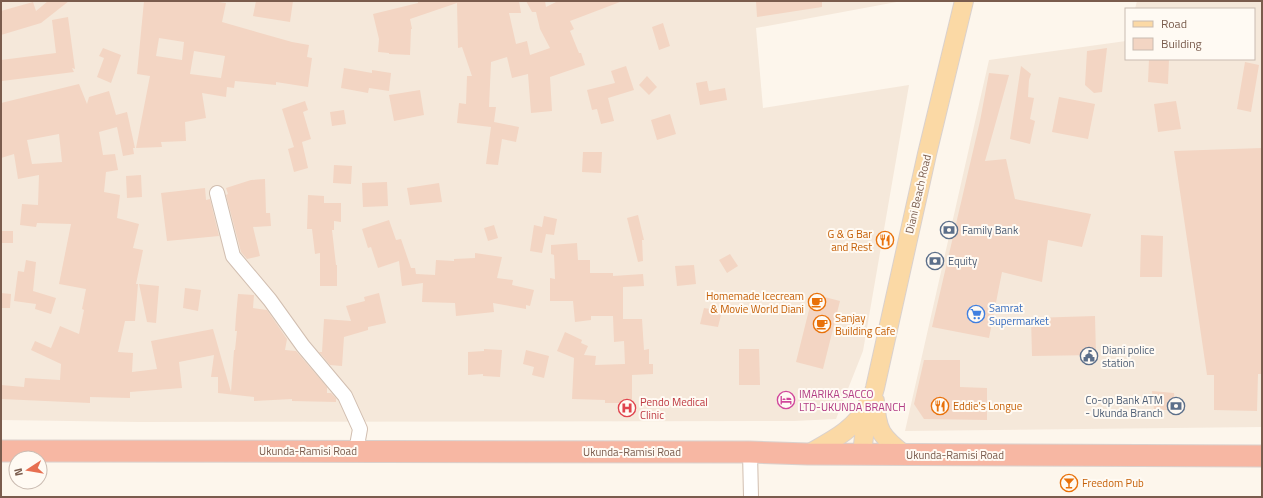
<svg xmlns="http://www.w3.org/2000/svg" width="1263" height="498" font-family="'Titillium Web',sans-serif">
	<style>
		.residential { fill: #f5e8da }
		.building { fill: #f3d5c3; fill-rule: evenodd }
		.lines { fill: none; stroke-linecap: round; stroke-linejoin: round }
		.minor-casing { stroke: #d1beb0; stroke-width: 16 }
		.major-casing { stroke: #dad1cd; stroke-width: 20 }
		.highway-casing { stroke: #dad1cd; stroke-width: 23 }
		.minor { stroke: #fff; stroke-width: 14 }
		.major { stroke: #fbd9a5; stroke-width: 18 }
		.highway { stroke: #f7b7a3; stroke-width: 21 }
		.labels { text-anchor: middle; stroke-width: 4; stroke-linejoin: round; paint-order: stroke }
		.street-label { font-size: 11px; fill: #7a5c4d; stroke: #fffaf3 }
		.service-label { font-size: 11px; fill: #4e5e75; stroke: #fffaf3; text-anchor: start }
		.food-label { font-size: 11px; fill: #c56008; stroke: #fffaf3; text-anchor: start }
		.shop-label { font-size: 11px; fill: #366cbe; stroke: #fffaf3; text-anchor: start }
		.hotel-label { font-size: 11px; fill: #b23c85; stroke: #fffaf3; text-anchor: start }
		.health-label { font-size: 11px; fill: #be3a42; stroke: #fffaf3; text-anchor: start }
	</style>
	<rect width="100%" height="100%" fill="#fdf6ec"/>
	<!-- residential -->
	<path class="residential" d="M1 1H902L756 28 763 108 909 85 863 351 836 419 794 421 139 422 1 420Z
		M1137 1H1262V427L905 431 989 60 1126 41V59H1254V9H1135Z"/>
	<!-- building -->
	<path class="building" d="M48 1H69L41 23 1 35V11L33 2 36 11Z
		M144 1H212L226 3 222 22 292 42 309 45 307 57 312 58 308 87 276 82V85L235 81 234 88 227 87 226 97 202 93 206 118 185 122 186 141 161 142 162 147 136 148 150 76 137 74ZM159 38 184 42 182 60 156 56ZM194 51 225 56 221 78 190 74Z
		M256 1H293L290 22 253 16Z
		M418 1H519L521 13H509L516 44 527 41 530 55 550 48 540 29 536 12H532L526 1H545L546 7 558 1 620 2 570 21 574 29 570 31 579 53H581L585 65 550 77 552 111 531 113 528 74 512 78 507 57 491 62 489 107H496L494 122 519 127 516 142 502 139 498 165 486 164 491 127 457 123 459 103 466 104 467 76H472L462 47 458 48 457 3 410 19 412 29H411L410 55 389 54V53L378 52 379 39 373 14 418 3Z
		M756 1H822V7L757 17Z
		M68 17 75 69 72 68 74 72 2 81 1 60 56 53 52 20Z
		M663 23 670 46 659 50 652 27Z
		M103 48 121 55 111 83 97 77 104 58 99 56Z
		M1107 48 1102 92 1094 93 1085 85 1087 51Z
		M1149 59H1169L1168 84 1148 82Z
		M1245 62 1259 65 1251 112 1237 109Z
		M626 66 634 90 608 98 614 121 601 124 597 109 592 110 587 90 615 83 611 71Z
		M1021 66 1031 74 1029 80 1028 97 1034 98 1030 119 1035 121 1030 144 1010 139Z
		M344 68 372 73V70L391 73 389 91 369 88 368 93 341 88Z
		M989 73 1009 75 985 161 1006 159 1015 199 1091 214 1082 247 1048 240 1042 282 1002 272 989 338 932 327 980 121Z
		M647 76 657 87 649 95 639 85Z
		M707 81 709 91 725 88 727 100 700 105 696 83Z
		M79 84 87 104 89 97 109 91 116 115 127 112 135 148H133L134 154 123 156 117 127 99 132 103 155 115 154 118 170 106 172 104 192 120 195 117 218 139 224 133 248 143 250 136 284H138L135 321H125L118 352 133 353 132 372 157 369 151 341 213 329 231 392 234 350H235L237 331H235L236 316H238H236L238 294 254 295 253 308 267 310 287 339 285 350 296 351 327 387V393H331L336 398V402L292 401V399L254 401V397L218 393V377H211L214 355 179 362 182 388 130 392V398L90 397V403L1 399V385L24 387 25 378 60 380 61 364 31 350 35 341 51 348 60 326 79 334 84 310 82 309 86 289 59 284 71 224 37 223 36 227 20 225 22 204 38 205 39 175 18 179 14 154 1 158V103ZM59 134 62 162 32 164 27 140Z
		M420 90 424 115 394 121 389 95Z
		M1059 97 1095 104 1088 139 1052 132Z
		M305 101 308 110 303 112 311 139 302 142 308 168 294 172 288 149 294 147 282 109Z
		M1176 101 1181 129 1158 132 1154 104Z
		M344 110 346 124 332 126 330 112Z
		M670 114 676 134 657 140 651 120Z
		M1262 148V374H1258L1257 411 1214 410V375H1207L1174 151Z
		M583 152H602L601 173 582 172Z
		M334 165 352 166 351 184 333 183Z
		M141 175 142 197 127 198 126 176Z
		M265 179 266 213H270L271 226 253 227 260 256 247 259 241 252 226 195 228 194 226 188 251 180Z
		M387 182 388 206 363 207 362 183Z
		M439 183 442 202 410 205 407 188Z
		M205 188 206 200 210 199 219 236 167 241 161 193Z
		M308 195 324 196V203H341V222L334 221V230H332L336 265H337V286H320V253L315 254 312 229H307Z
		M638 215 644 240H642L643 261 638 262 627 218Z
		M544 216 557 219 554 235 546 234 542 253 530 251 534 225 542 227Z
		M389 220 396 240 401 239 411 268H415L416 274 435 275 436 260 454 261V259L475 258V253L502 257 497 278 513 280 512 285 534 290 530 306 526 305V309L493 303 494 312 456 316 455 303 422 302 423 283 402 286 399 261 378 268 371 247 368 248 362 229Z
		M494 225 498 238 488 241 484 228Z
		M1 231H13V243H1Z
		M1141 235 1163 236 1162 277H1140Z
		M577 243 578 260H590V273H613V276L643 274 644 286 623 287V319H642L644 350 649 349V364H653V374L632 375V403H605V400L572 399 574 358 557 351 565 332 582 340 581 343 588 346 584 355 596 356 595 365 625 364 624 341 614 342 613 316H591V320L575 322 573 301H550V278L555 279 554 255 551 254V245Z
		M730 254 738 266 727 273 719 260Z
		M26 260 36 262 33 291 56 298 51 314 35 309 36 304 14 301 18 271 24 272Z
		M694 265 696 284 677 286 675 266Z
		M139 284 159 286 156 323 147 322Z
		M185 288 201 290 198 311 183 308Z
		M1 293 11 294 10 308H1Z
		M379 293 386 323 368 327V330L344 337 342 366 330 365 319 352H322L324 319 351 321 346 306 365 301 364 297Z
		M813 294 840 301 823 369 796 362Z
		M704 308 722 311 718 327 700 324Z
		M1095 316 1096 355 1032 356 1031 318Z
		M484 349 502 350 500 377 483 376V374L468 375V352L484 351Z
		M739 349H759L760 385H739Z
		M526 350 549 356 544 378 532 375 534 367 523 364Z
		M924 360H960V387L987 388V420L924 419 914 404Z
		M1152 391 1174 393 1176 410H1154Z"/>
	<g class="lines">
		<defs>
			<path id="minor" d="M217 193 233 256 270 300 303 346 345 396 360 429 356 451
				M750 452 751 497"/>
			<path id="major" d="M875 401C877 431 881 437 905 455
				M808 454C831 441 855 430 867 405
				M862 454C864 431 868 410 875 388L927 154 964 1"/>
			<path id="highway" d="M1 451 750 452 808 454 1262 456"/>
		</defs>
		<!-- minor casing -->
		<use href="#minor" class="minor-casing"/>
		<!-- major casing -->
		<use href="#major" class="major-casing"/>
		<!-- highway casing -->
		<use href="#highway" class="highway-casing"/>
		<!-- minor -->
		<use href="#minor" class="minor"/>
		<!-- major -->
		<use href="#major" class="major"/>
		<!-- highway -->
		<use href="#highway" class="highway"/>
	</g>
	<!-- icons -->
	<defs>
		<symbol id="bank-ring" viewBox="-11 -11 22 22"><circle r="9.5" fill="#fffaf3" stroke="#5c6f8a" stroke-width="1.5"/><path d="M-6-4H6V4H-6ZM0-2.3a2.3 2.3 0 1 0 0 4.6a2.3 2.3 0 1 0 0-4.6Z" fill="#5c6f8a"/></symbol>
		<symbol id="restaurant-ring" viewBox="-11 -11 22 22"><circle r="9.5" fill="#fffaf3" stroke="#e8710a" stroke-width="1.5"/><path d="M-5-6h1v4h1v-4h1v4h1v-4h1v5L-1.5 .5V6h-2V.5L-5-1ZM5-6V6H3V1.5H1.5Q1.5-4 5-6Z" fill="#e8710a"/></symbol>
		<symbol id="cafe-ring" viewBox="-11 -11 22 22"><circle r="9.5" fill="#fffaf3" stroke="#e8710a" stroke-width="1.5"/><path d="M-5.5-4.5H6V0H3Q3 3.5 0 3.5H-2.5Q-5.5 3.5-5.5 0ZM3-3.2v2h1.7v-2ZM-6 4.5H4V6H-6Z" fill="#e8710a"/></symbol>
		<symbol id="supermarket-ring" viewBox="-11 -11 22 22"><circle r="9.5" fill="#fffaf3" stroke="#3f7fe0" stroke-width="1.5"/><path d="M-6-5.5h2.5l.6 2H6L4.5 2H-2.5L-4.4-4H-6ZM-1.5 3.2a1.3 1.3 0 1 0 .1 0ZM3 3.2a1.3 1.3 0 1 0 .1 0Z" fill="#3f7fe0"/></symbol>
		<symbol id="civic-ring" viewBox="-11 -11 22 22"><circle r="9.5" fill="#fffaf3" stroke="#5c6f8a" stroke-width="1.5"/><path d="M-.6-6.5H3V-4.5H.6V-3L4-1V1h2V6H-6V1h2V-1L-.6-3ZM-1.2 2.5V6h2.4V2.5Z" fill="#5c6f8a"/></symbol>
		<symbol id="hotel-ring" viewBox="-11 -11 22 22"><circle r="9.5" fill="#fffaf3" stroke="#d1479c" stroke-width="1.5"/><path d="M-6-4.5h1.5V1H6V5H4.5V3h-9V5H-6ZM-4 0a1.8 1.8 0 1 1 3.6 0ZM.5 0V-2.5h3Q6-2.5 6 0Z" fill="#d1479c"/></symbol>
		<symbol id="hospital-ring" viewBox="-11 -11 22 22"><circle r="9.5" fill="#fffaf3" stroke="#e0444e" stroke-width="1.5"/><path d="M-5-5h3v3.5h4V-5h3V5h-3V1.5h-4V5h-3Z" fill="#e0444e"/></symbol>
		<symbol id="bar-ring" viewBox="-11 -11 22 22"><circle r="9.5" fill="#fffaf3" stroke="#e8710a" stroke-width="1.5"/><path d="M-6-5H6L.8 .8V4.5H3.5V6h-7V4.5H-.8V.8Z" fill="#e8710a"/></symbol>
	</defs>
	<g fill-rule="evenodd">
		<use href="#bank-ring" x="939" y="220" width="20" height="20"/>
		<use href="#restaurant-ring" x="875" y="230" width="20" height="20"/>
		<use href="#bank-ring" x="925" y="251" width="20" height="20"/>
		<use href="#cafe-ring" x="807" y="292" width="20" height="20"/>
		<use href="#supermarket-ring" x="966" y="304" width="20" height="20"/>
		<use href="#cafe-ring" x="812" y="314" width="20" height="20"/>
		<use href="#civic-ring" x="1079" y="346" width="20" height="20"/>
		<use href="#hotel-ring" x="776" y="390" width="20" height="20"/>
		<use href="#restaurant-ring" x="930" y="396" width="20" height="20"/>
		<use href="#bank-ring" x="1166" y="396" width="20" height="20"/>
		<use href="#hospital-ring" x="617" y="398" width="20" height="20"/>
		<use href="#bar-ring" x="1059" y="473" width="20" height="20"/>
	</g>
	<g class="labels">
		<!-- street labels -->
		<g class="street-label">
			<text transform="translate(918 194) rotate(-77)" y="4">Diani Beach Road</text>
			<text x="308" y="455">Ukunda-Ramisi Road</text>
			<text x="632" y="456">Ukunda-Ramisi Road</text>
			<text x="955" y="459">Ukunda-Ramisi Road</text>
		</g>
		<!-- service labels -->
		<g class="service-label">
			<text x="962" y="234">Family Bank</text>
			<text x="948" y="265">Equity</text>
			<text x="1102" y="354">Diani police<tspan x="1102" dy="13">station</tspan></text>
			<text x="1163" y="404" text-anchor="end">Co-op Bank ATM<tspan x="1163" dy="13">- Ukunda Branch</tspan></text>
		</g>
		<!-- food labels -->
		<g class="food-label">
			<text x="872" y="238" text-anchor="end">G &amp; G Bar<tspan x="872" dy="13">and Rest</tspan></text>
			<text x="804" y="300" text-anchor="end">Homemade Icecream<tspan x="804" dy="13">&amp; Movie World Diani</tspan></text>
			<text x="835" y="322">Sanjay<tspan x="835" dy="13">Building Cafe</tspan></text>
			<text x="953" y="410">Eddie's Longue</text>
			<text x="1082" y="487">Freedom Pub</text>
		</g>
		<!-- shop labels -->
		<g class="shop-label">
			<text x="989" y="312">Samrat<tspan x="989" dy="13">Supermarket</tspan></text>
		</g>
		<!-- hotel labels -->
		<g class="hotel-label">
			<text x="799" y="398">IMARIKA SACCO<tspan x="799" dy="13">LTD-UKUNDA BRANCH</tspan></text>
		</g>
		<!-- health labels -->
		<g class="health-label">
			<text x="640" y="406">Pendo Medical<tspan x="640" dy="13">Clinic</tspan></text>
		</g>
	</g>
	<!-- border -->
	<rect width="1263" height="498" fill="none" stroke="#7a5c4d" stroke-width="4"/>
	<!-- legend -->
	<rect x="1125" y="8" width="130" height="52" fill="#fffaf3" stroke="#cabbb1"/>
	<rect x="1133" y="21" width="20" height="6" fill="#fbd9a5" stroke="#cabbb1"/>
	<text x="1161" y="28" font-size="12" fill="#7a5c4d">Road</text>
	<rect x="1133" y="38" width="20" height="12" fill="#f3d5c3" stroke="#cabbb1"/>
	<text x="1161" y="48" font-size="12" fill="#7a5c4d">Building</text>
	<!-- north arrow -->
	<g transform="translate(28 470) rotate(258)"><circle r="19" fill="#fffaf3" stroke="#cabbb1"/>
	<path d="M0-3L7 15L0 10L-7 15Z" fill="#e76f51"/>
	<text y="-6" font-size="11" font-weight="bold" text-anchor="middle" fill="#7a5c4d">N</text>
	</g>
</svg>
